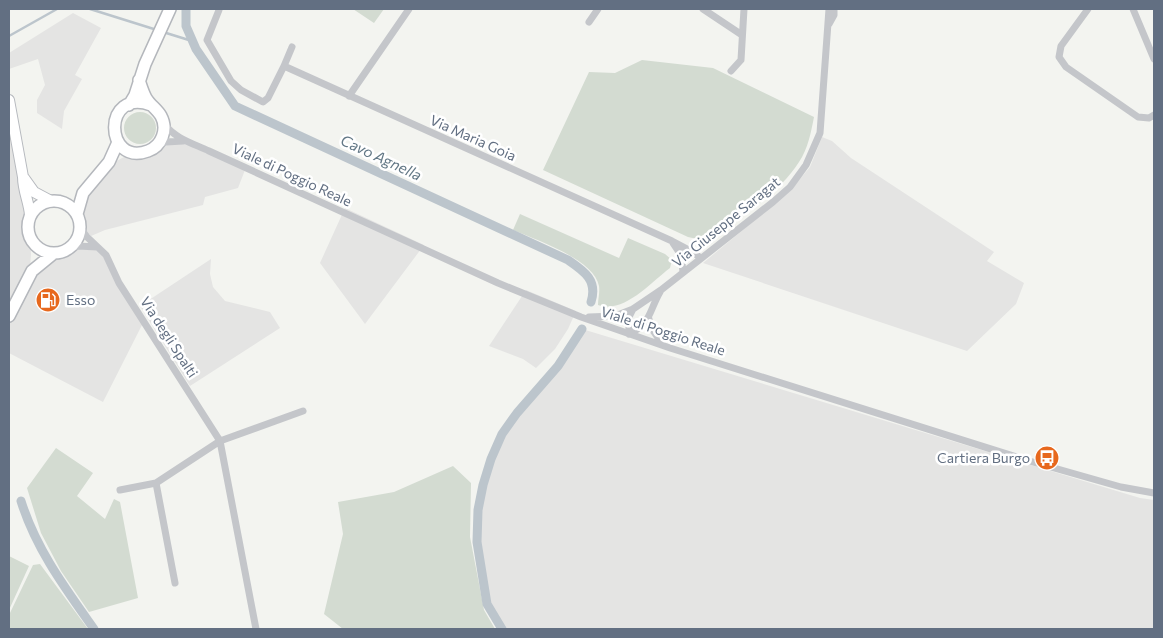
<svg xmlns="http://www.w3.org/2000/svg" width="1163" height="638" font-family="Commissioner,sans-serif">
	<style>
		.built { fill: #e4e4e3 }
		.green { fill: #d3dbd1 }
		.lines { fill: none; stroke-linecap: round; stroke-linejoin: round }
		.stream { stroke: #bcc5cc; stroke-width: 2.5 }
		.canal { stroke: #bcc5cc; stroke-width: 9 }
		.secondary-casing { stroke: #b6b9be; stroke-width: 12 }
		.primary-casing { stroke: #b4b7bc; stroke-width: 14 }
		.minor { stroke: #c4c6ca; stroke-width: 7 }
		.secondary { stroke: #fff; stroke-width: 10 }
		.primary { stroke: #fff; stroke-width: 11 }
		.labels { text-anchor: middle; stroke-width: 5; stroke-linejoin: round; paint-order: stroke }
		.street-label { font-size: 14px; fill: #626f82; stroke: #fff }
		.poi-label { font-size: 14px; fill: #626f82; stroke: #fff; text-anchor: start }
		.water-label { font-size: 15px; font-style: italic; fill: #637886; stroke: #fff }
	</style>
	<rect width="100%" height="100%" fill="#f3f4f0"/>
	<!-- built -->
	<path class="built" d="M73 13 101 28 75 75 82 79 64 111 62 129 37 113V100L45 85 38 59 9 69V53Z
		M9 116 28 215 25 226 26 234 30 241 31 254 30 269 9 310Z
		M822 137 832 141 851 158 994 252 987 261 1024 283 1016 304 967 351 703 263 790 191 810 167Z
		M184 143 245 170 238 188 205 197 203 205 105 230 91 236 83 227 84 220 81 213 83 203 111 164 124 157 171 144Z
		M345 208 424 245 365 324 320 263Z
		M79 249 96 250 104 257 143 323 103 402 9 353V324L34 273 55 256Z
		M211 259 210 274 213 287 225 301 270 312 280 328 190 386 140 306Z
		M526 290 576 311 568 329 555 349 536 368 523 359 489 346Z
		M582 329 1140 498 1154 500V629H502L487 604 477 542 478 510 483 485 491 459 502 434 517 413 558 366Z"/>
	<!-- green -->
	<path class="green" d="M353 9H384L374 23Z
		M642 60 713 68 814 117C811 132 808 149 799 162 780 192 746 213 718 235 707 239 700 240 688 237L543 170 589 72 615 73Z
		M124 128a16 16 0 1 1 32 0a16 16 0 1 1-32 0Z
		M520 214 619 258 628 238 665 254 672 260 670 268C650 283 624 314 598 305 598 299 600 292 599 286 594 259 536 240 513 230Z
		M56 448 93 473 77 496 105 519 114 499 120 502 138 598 89 612 61 571 41 533 27 488Z
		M453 466 471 483 470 537 484 610 495 629H343L324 614 343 534 338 502 394 492Z
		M9 556 29 566 9 610Z
		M40 564 88 629H9V615L33 565Z"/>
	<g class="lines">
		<!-- stream -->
		<path class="stream" d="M90 9 157 30
			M163 32 192 41
			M9 36 57 9"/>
		<!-- canal -->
		<path class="canal" d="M186 9V26L196 49 235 106 568 260C584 271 598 280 591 302
			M21 501C36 549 65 588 94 629
			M502 629 487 604 477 542 478 510 483 485 491 459 502 434 517 413 558 366 582 329"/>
		<defs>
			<path id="secondary" d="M9 100 23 177C23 191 29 202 30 215
				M24 178 34 192 51 201"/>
			<path id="primary" d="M139 80C141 86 143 93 146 98 150 105 157 109 161 116 168 129 162 146 148 151 104 167 102 87 151 105
				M129 105 135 95 145 64 170 9
				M28 227a26 26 0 1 1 52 0a26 26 0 1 1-52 0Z
				M77 214 83 193 109 162 118 142
				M9 316 32 271 54 253"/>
		</defs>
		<!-- secondary casing -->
		<use href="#secondary" class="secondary-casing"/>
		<!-- primary casing -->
		<use href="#primary" class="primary-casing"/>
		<!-- minor -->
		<path class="minor" d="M703 9 742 35
			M1088 9 1061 46 1059 57 1066 67 1138 117 1149 118 1154 115
			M1133 9 1154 59
			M219 10 207 40 231 81 241 90 263 102 268 98 284 66
			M589 22 598 9
			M829 24 834 15V9
			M292 47 284 66 672 241 691 251 701 258
			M731 71 741 60 744 9
			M349 96 409 9
			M164 124C176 139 192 143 209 151L498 283 581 317 670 348 1026 460 1121 487 1154 493
			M157 145 166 142 183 141
			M80 228 87 237 106 255 119 283 220 441 256 629
			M673 243 681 255 683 272
			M69 248 78 246 97 247
			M589 317 615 316 633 309 661 290 773 202 790 187 806 165 820 133 829 9
			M649 319 650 326 663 345
			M629 334C651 324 649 311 660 292
			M629 334V317L633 309
			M156 483 175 583
			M120 490 156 483 220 441 303 411"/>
		<!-- secondary -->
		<use href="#secondary" class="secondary"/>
		<!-- primary -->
		<use href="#primary" class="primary"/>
	</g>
	<!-- icons -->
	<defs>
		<symbol id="fuel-disc" viewBox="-11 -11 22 22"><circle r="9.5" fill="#e7681d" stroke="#fff"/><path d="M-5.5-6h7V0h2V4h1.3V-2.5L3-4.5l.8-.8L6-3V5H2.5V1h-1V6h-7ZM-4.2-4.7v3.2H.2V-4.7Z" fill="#fff"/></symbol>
		<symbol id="bus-disc" viewBox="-11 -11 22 22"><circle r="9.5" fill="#e7681d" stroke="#fff"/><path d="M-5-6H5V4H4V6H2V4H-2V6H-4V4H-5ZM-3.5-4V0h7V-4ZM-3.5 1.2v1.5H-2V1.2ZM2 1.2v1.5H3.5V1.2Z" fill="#fff"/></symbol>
	</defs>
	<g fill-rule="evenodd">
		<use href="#fuel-disc" x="34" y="286" width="28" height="28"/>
		<use href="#bus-disc" x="1033" y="444" width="28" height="28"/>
	</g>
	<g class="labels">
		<!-- street labels -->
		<g class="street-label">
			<text transform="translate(473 138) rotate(24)" y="5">Via Maria Goia</text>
			<text transform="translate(292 175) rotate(25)" y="5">Viale di Poggio Reale</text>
			<text transform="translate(726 222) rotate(-39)" y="5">Via Giuseppe Saragat</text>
			<text transform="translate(663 331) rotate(18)" y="5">Viale di Poggio Reale</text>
			<text transform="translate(169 337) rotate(57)" y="5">Via degli Spalti</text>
		</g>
		<!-- poi labels -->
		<g class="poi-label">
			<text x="66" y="305">Esso</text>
			<text x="1030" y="463" text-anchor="end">Cartiera Burgo</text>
		</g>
		<!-- water labels -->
		<g class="water-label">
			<text transform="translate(381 158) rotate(25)" y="5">Cavo Agnella</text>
		</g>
	</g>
	<!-- border -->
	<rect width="1163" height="638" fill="none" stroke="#626f82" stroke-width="20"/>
</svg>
